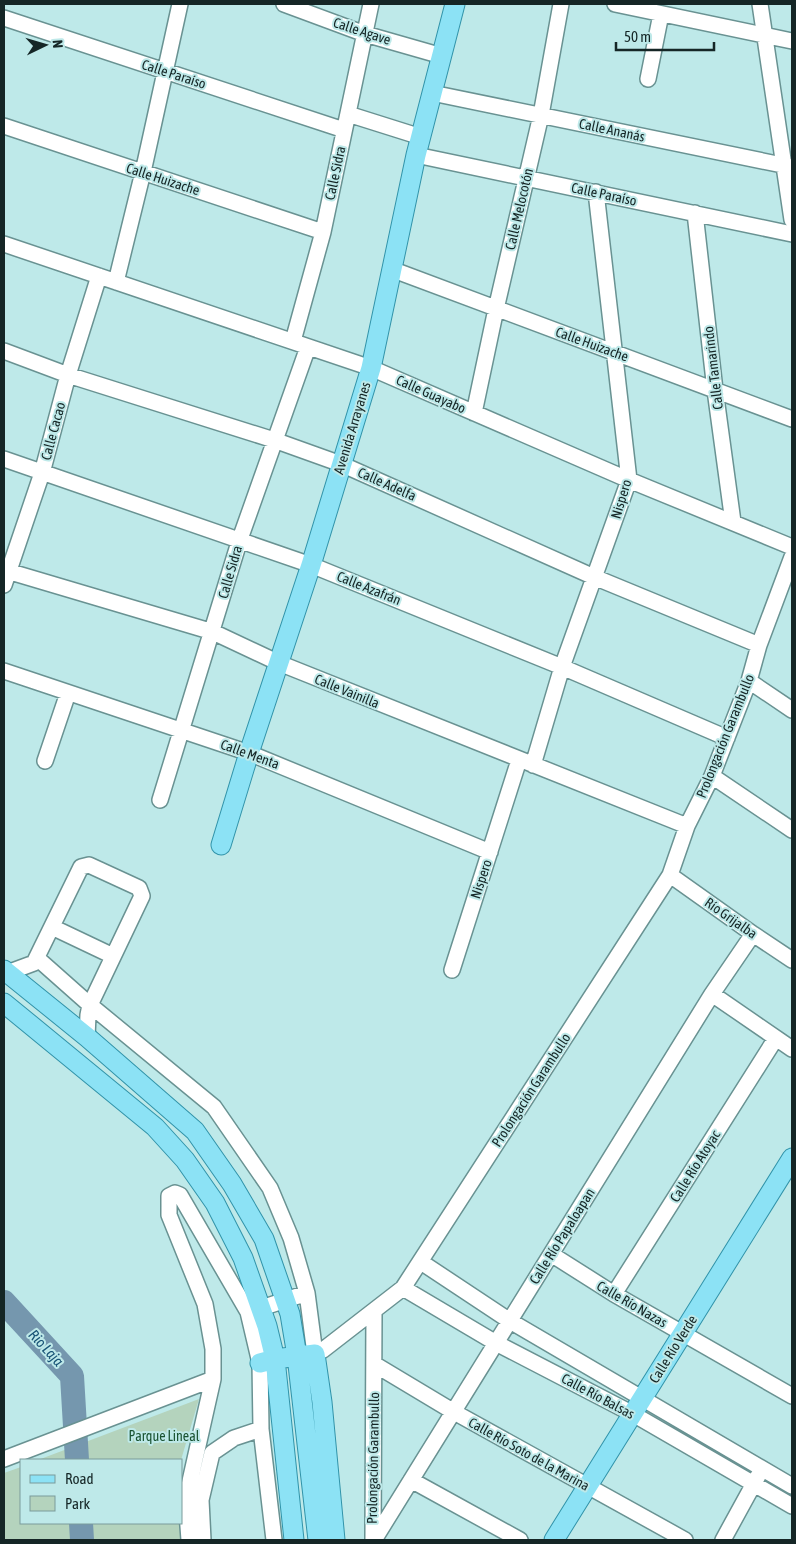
<svg xmlns="http://www.w3.org/2000/svg" width="796" height="1544" font-family="'Asap Condensed',sans-serif">
	<style>
		.green { fill: #b4d3bd }
		.lines { fill: none; stroke-linecap: round; stroke-linejoin: round }
		.river { stroke: #7597ae; stroke-width: 24 }
		.minor-casing { stroke: #699292; stroke-width: 18 }
		.major-casing { stroke: #3193a9; stroke-width: 21 }
		.minor { stroke: #fff; stroke-width: 15 }
		.major { stroke: #8ce2f5; stroke-width: 19 }
		.labels { text-anchor: middle; stroke-width: 4; stroke-linejoin: round; paint-order: stroke }
		.street-label { font-size: 14px; fill: #152626; stroke: #bee9e9 }
		.park-label { font-size: 14px; fill: #195231; stroke: #bee9e9 }
		.water-label { font-size: 15px; font-style: italic; fill: #195476; stroke: #bee9e9 }
	</style>
	<rect width="100%" height="100%" fill="#bee9e9"/>
	<!-- green -->
	<path class="green" d="M199 1399 181 1460H38Z
		M21 1467V1523H181L183 1540H4V1473Z"/>
	<g class="lines">
		<!-- river -->
		<path class="river" d="M4 1302 72 1376 77 1460
			M81 1523 82 1540"/>
		<defs>
			<path id="minor" d="M284 4 365 34 442 56
				M615 4 792 41
				M760 4 792 220
				M4 18 344 130
				M648 79 661 14
				M432 93 792 167
				M348 114 421 137
				M4 126 323 232
				M416 155 792 234
				M695 213 715 390 733 522
				M4 244 371 368 629 480 792 547
				M391 269 792 419
				M116 282 143 172 180 4
				M293 341 323 232 371 4
				M4 351 68 375 274 440 341 464 594 577 759 645
				M474 413 496 309 541 115 561 4
				M4 459 311 565 562 667 727 738
				M4 570 213 632 279 663 687 826
				M4 585 42 473 68 375 99 276
				M4 671 249 753 490 852
				M749 681 792 710
				M45 761 68 693
				M533 765 562 667 629 480 596 192
				M712 776 792 830
				M160 800 240 539 308 347
				M670 875 753 934 792 960
				M52 927 113 956
				M37 958 90 1005 214 1107 270 1188 291 1238 307 1293 315 1354 323 1350 403 1288 670 875 687 826 712 776 749 681 759 645 792 557
				M452 970 519 760
				M7 973 34 963 81 867 89 865 139 888 142 896 90 1005 88 1015 87 1037
				M712 994 792 1049
				M551 1254 614 1294 792 1396
				M421 1262 510 1321 792 1486
				M403 1288 496 1343 633 1414 792 1506
				M614 1294 776 1038
				M252 1311 307 1293
				M374 1364 454 1412 685 1540
				M4 1459 213 1379
				M411 1480 520 1540
				M189 1540 186 1499 213 1379V1349L205 1304 169 1215V1196L175 1193 180 1195 248 1312 260 1363 261 1429 274 1540
				M203 1540 201 1500 212 1453 234 1438 261 1429
				M373 1540 374 1311
				M374 1540 712 994 753 934
				M723 1540 758 1476"/>
			<path id="major" d="M221 845 249 753 311 565 371 368 416 155 455 4
				M4 970 87 1037 195 1131 232 1184 264 1239 290 1314 297 1356 318 1540
				M4 1003 155 1127 185 1160 215 1203 243 1258 267 1326 275 1359 294 1540
				M260 1363 275 1359 315 1354 322 1402 335 1540
				M554 1540 792 1158"/>
		</defs>
		<!-- minor casing -->
		<use href="#minor" class="minor-casing"/>
		<!-- major casing -->
		<use href="#major" class="major-casing"/>
		<!-- minor -->
		<use href="#minor" class="minor"/>
		<!-- major -->
		<use href="#major" class="major"/>
	</g>
	<g class="labels">
		<!-- street labels -->
		<g class="street-label">
			<text transform="translate(362 31) rotate(18)" y="5">Calle Agave</text>
			<text transform="translate(174 74) rotate(18)" y="5">Calle Paraíso</text>
			<text transform="translate(612 130) rotate(12)" y="5">Calle Ananás</text>
			<text transform="translate(335 173) rotate(-78)" y="5">Calle Sidra</text>
			<text transform="translate(163 179) rotate(18)" y="5">Calle Huizache</text>
			<text transform="translate(604 194) rotate(12)" y="5">Calle Paraíso</text>
			<text transform="translate(519 209) rotate(-77)" y="5">Calle Melocotón</text>
			<text transform="translate(592 344) rotate(20)" y="5">Calle Huizache</text>
			<text transform="translate(713 368) rotate(-97)" y="5">Calle Tamarindo</text>
			<text transform="translate(431 394) rotate(24)" y="5">Calle Guayabo</text>
			<text transform="translate(352 428) rotate(-73)" y="5">Avenida Arrayanes</text>
			<text transform="translate(53 431) rotate(-75)" y="5">Calle Cacao</text>
			<text transform="translate(387 484) rotate(24)" y="5">Calle Adelfa</text>
			<text transform="translate(621 499) rotate(-73)" y="5">Nispero</text>
			<text transform="translate(230 572) rotate(-74)" y="5">Calle Sidra</text>
			<text transform="translate(369 588) rotate(22)" y="5">Calle Azafrán</text>
			<text transform="translate(347 691) rotate(22)" y="5">Calle Vainilla</text>
			<text transform="translate(725 736) rotate(-68)" y="5">Prolongación Garambullo</text>
			<text transform="translate(250 754) rotate(20)" y="5">Calle Menta</text>
			<text transform="translate(481 879) rotate(-72)" y="5">Nispero</text>
			<text transform="translate(731 918) rotate(35)" y="5">Río Grijalba</text>
			<text transform="translate(531 1090) rotate(-57)" y="5">Prolongación Garambullo</text>
			<text transform="translate(695 1166) rotate(-58)" y="5">Calle Río Atoyac</text>
			<text transform="translate(562 1236) rotate(-58)" y="5">Calle Río Papaloapan</text>
			<text transform="translate(632 1304) rotate(30)" y="5">Calle Río Nazas</text>
			<text transform="translate(673 1349) rotate(-58)" y="5">Calle Río Verde</text>
			<text transform="translate(598 1396) rotate(28)" y="5">Calle Río Balsas</text>
			<text transform="translate(529 1454) rotate(29)" y="5">Calle Río Soto de la Marina</text>
			<text transform="translate(373 1458) rotate(-89)" y="5">Prolongación Garambullo</text>
		</g>
		<!-- park labels -->
		<g class="park-label">
			<text x="164" y="1441">Parque Lineal</text>
		</g>
		<!-- water labels -->
		<g class="water-label">
			<text transform="translate(46 1348) rotate(47)" y="5">Rio Laja</text>
		</g>
	</g>
	<!-- border -->
	<rect width="796" height="1544" fill="none" stroke="#152626" stroke-width="10"/>
	<!-- legend -->
	<rect x="20" y="1459" width="162" height="65" fill="#bee9e9" stroke="#7a9b9b"/>
	<rect x="30" y="1475" width="25" height="8" fill="#8ce2f5" stroke="#7a9b9b"/>
	<text x="65" y="1484" font-size="15" fill="#152626">Road</text>
	<rect x="30" y="1496" width="25" height="15" fill="#b4d3bd" stroke="#7a9b9b"/>
	<text x="65" y="1509" font-size="15" fill="#152626">Park</text>
	<!-- north arrow -->
	<g transform="translate(45 45) rotate(85)" stroke="#bee9e9" stroke-width="4" paint-order="stroke">
	<path d="M0-4L9 19L0 12L-9 19Z" fill="#152626"/>
	<text y="-8" font-size="14" font-weight="bold" text-anchor="middle" fill="#152626">N</text>
	</g>
	<!-- scale -->
	<path d="M616 42v8h98v-8" fill="none" stroke="#152626" stroke-width="2.5"/>
	<text x="624" y="42" font-size="15" fill="#152626" stroke="#bee9e9" stroke-width="4" paint-order="stroke">50 m</text>
</svg>
